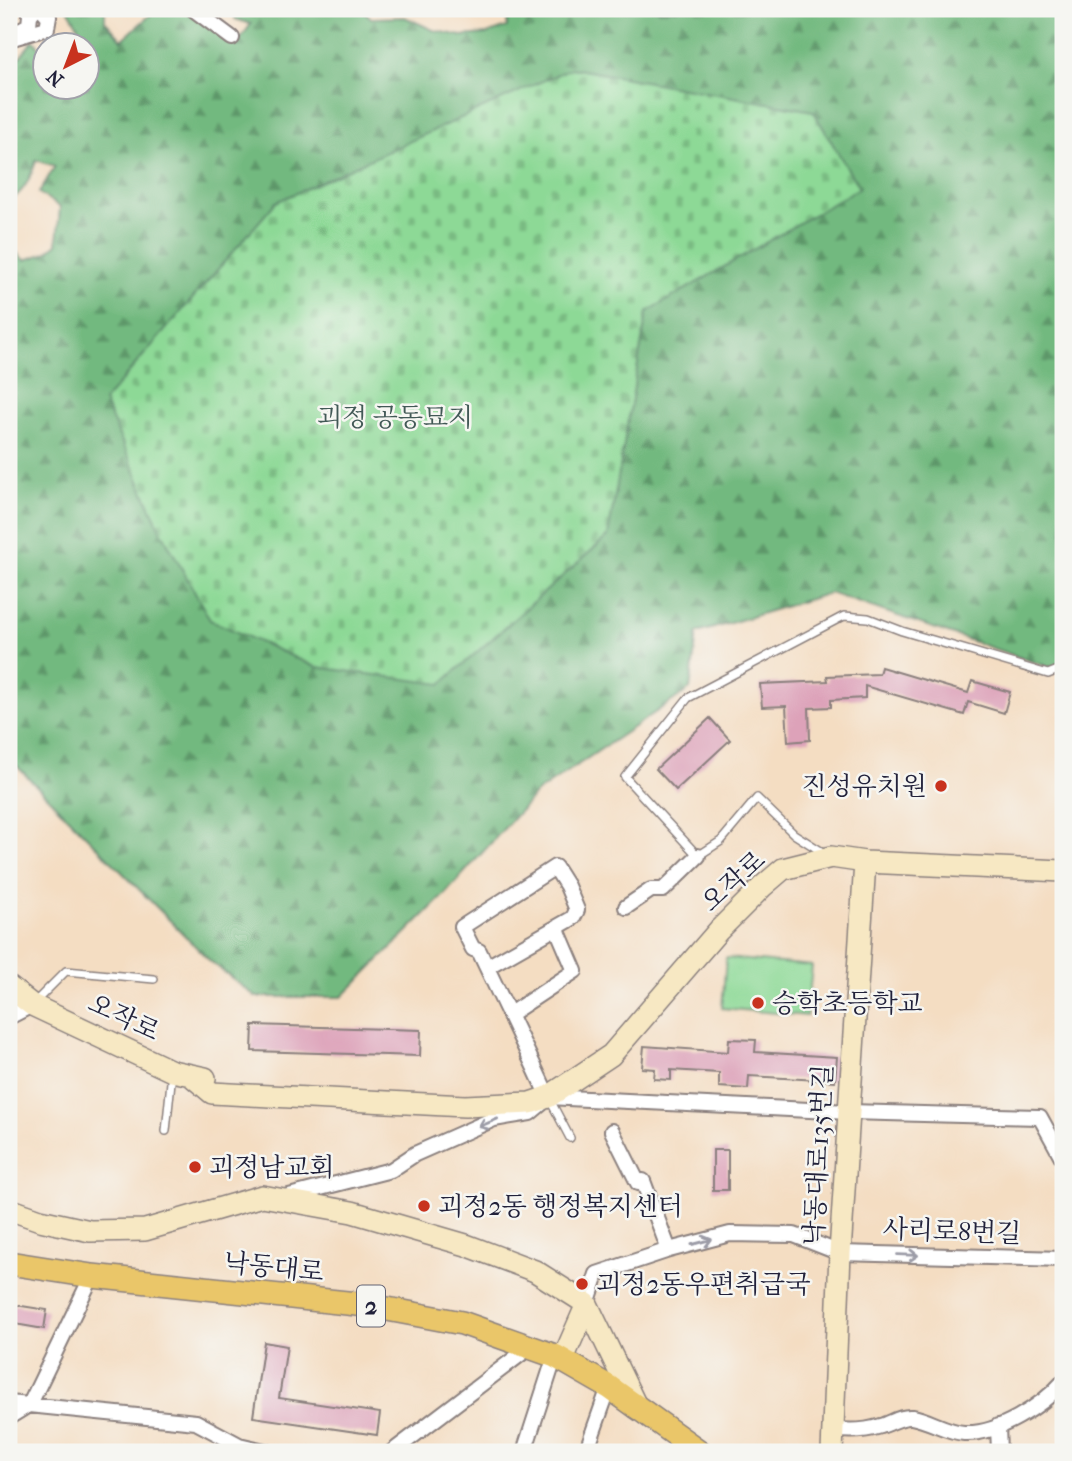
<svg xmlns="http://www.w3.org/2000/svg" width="1072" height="1461" font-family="'IM FELL French Canon','Noto Serif KR',serif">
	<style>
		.forest { fill: url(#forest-firs); stroke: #4a6e5d; stroke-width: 2 }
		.cemetery { fill: url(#cemetery-stones); stroke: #587e68; stroke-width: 2 }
		.park { fill: #8dd996; stroke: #587e68; stroke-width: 2 }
		.building { fill: #dda2b9 }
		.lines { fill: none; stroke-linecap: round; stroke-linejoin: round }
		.lane-casing { stroke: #8b807e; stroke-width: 10 }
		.street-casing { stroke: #8b807e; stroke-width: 18 }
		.secondary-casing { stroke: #8b807e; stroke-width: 24 }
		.primary-casing { stroke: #8b807e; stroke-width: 26 }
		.lane { stroke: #fff; stroke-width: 7 }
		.street { stroke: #fff; stroke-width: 14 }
		.secondary { stroke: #f7e8c3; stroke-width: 21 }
		.primary { stroke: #eac669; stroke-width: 23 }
		.oneway { stroke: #9c9ca7 }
		.poi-dot { fill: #c8321e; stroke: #f6f6f2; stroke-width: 2.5 }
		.labels { text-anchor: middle; stroke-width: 5; stroke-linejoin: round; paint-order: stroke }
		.shield { fill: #f6f6f2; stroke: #626272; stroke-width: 2 }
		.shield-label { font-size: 24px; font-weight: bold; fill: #22223b }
		.park-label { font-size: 26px; fill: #425956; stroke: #f6f6f2 }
		.poi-label { font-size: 26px; fill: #22223b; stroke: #f6f6f2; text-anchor: start }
		.street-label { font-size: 26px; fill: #22223b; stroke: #f6f6f2 }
	</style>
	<defs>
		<pattern id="forest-firs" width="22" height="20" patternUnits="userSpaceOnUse" patternTransform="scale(1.75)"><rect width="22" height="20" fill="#72b97f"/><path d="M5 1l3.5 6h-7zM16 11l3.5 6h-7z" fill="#5d9669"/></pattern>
		<pattern id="cemetery-stones" width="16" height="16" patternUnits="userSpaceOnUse" patternTransform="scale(1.75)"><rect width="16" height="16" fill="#8dd996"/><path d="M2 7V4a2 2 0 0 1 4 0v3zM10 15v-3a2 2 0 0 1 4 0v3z" fill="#79ba82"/></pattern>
	</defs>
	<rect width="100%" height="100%" fill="#f6f6f2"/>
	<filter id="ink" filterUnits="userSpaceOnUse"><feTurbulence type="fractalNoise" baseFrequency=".0143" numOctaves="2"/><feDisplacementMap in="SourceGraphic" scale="14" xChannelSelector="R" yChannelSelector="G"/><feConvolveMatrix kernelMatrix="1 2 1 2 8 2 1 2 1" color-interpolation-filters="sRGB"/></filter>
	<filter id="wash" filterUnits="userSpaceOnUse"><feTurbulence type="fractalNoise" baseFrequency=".00686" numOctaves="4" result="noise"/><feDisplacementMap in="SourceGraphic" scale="28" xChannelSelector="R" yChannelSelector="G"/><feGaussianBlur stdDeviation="1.57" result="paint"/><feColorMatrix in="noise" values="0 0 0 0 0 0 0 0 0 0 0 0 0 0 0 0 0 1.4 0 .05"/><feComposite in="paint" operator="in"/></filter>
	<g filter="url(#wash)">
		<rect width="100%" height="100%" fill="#f4ddc2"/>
		<!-- forest -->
		<path class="forest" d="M68 9H105V21L122 40 157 9H188L226 38H241L251 24 235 19 236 9H362L371 18 405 17 433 30 461 36 487 34 507 27 508 9H1063V672L830 593 697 633 690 689 536 793 445 894 342 997H256L209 960 9 758V246L25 260 46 253 57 244 60 207 39 193 55 166 36 160C32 174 24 193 10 200L9 204V60L17 61 33 40 45 54 46 88H88V46L62 45 80 35 78 26Z"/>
		<!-- cemetery -->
		<path class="cemetery" d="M571 68 813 111 859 188 647 312 608 536 441 684 316 667 210 620 160 529 104 401 276 202Z"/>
		<!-- park -->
		<path class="park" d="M726 958 812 966 807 1016 722 1008Z"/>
		<g id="blocks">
			<!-- building -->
			<path class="building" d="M881 667 968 693 972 681 1010 692 1004 713 968 702 964 715 865 686V698L831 700V707L809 708 810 740 788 742 786 706 762 707 760 684 828 681 827 676 879 674Z
				M710 718 730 740 676 790 656 769Z
				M253 1025 421 1030 420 1056 252 1051Z
				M729 1039 756 1040 755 1052 837 1057 835 1081 749 1076 748 1089 719 1087V1073L671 1070V1080L654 1079 655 1069 642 1068 644 1046 728 1052Z
				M713 1150H728V1190H713Z
				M9 1304 47 1310 44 1329 9 1323Z
				M264 1342 287 1346 279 1398 380 1413 377 1435 253 1417Z"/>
		</g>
	</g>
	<g filter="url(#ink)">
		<use href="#blocks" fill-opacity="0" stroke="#8b807e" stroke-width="2"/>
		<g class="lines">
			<defs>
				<path id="lane" d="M824 853 794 834 757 798 721 841 698 856 625 777 688 698 844 616 868 618 902 631 1048 674 1063 668
					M35 1002 66 971 154 979
					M549 1098 570 1138
					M166 1131 172 1072"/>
				<path id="street" d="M193 9 232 38
					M16 32 29 25 30 15 35 9
					M9 39 47 28 49 17 42 9
					M626 907 651 890H663L698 856
					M487 967 573 918 577 910 567 886 555 867 462 927 473 949 479 951C502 1000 526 1048 548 1097
					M510 1014 575 971 557 929
					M9 1017 32 1005
					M548 1097 849 1112 1040 1117 1063 1159
					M612 1131 638 1183 643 1181 669 1250
					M285 1197 391 1170 415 1154 494 1119 530 1113 542 1103
					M587 1304 597 1274 669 1250 730 1234 794 1235 840 1253 1063 1259
					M9 1403 196 1422 239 1445 269 1452
					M9 1417 30 1404 92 1276
					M998 1426 999 1452
					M833 1429C850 1432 865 1431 881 1426 892 1423 900 1416 912 1417 930 1420 946 1432 964 1433 997 1435 1042 1406 1063 1382
					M392 1452 530 1347
					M524 1452 555 1356
					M586 1452 609 1387"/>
				<path id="secondary" d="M9 987 32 1005 172 1071 205 1078
					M193 1077 212 1093 465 1106 530 1103 548 1097 611 1055 719 930 762 887 783 869 831 857 865 862 1063 871
					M9 1209 40 1220 90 1231 145 1230 262 1196 352 1212 466 1245 535 1271 587 1304 637 1408
					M562 1361 587 1304
					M832 1452 840 1253 865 862"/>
				<path id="primary" d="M9 1263 92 1276 366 1305 462 1323 555 1356 609 1387 700 1452"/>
			</defs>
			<!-- lane casing -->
			<use href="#lane" class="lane-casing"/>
			<!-- street casing -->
			<use href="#street" class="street-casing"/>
			<!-- secondary casing -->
			<use href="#secondary" class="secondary-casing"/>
			<!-- primary casing -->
			<use href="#primary" class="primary-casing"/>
			<!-- lane -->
			<use href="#lane" class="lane"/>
			<!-- street -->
			<use href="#street" class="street"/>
			<!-- secondary -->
			<use href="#secondary" class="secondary"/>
			<!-- primary -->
			<use href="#primary" class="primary"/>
		</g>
		<!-- one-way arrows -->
		<defs><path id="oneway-shaft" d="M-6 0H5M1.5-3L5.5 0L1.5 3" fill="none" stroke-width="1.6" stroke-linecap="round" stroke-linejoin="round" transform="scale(1.75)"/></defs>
		<g class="oneway">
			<use href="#oneway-shaft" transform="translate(488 1123) rotate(157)"/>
			<use href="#oneway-shaft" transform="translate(702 1242) rotate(-15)"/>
			<use href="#oneway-shaft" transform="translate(908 1255) rotate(2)"/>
		</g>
	</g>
	<!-- markers -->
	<g class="poi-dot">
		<circle cx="941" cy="786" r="7"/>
		<circle cx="758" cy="1003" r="7"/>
		<circle cx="195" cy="1167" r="7"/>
		<circle cx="424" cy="1206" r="7"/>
		<circle cx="582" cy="1284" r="7"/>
	</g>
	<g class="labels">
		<!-- shield labels -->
		<rect class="shield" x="357" y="1285.5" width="28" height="41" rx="5"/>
		<g class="shield-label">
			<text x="371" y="1314">2</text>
		</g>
		<!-- park labels -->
		<g class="park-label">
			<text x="395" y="426">괴정 공동묘지</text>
		</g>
		<!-- poi labels -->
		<g class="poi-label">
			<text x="927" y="795" text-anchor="end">진성유치원</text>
			<text x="772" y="1012">승학초등학교</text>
			<text x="209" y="1176">괴정남교회</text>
			<text x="438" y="1215">괴정2동 행정복지센터</text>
			<text x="596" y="1293">괴정2동우편취급국</text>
		</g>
		<!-- street labels -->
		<g class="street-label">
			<text transform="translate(733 881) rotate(-42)" y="9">오작로</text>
			<text transform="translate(124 1017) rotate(25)" y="9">오작로</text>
			<text transform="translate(818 1155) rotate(-87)" y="9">낙동대로135번길</text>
			<text transform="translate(952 1231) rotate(2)" y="9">사리로8번길</text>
			<text transform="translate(274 1267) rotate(6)" y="9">낙동대로</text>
		</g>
	</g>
	<!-- margin -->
	<rect width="1072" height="1461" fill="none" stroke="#f6f6f2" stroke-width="35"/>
	<!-- north arrow -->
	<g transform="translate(66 66) rotate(222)"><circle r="33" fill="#f6f6f2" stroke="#a1a1a9" stroke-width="2"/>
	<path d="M0-5L12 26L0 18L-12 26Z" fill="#c8321e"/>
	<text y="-10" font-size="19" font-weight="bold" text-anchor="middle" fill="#22223b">N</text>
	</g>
</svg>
